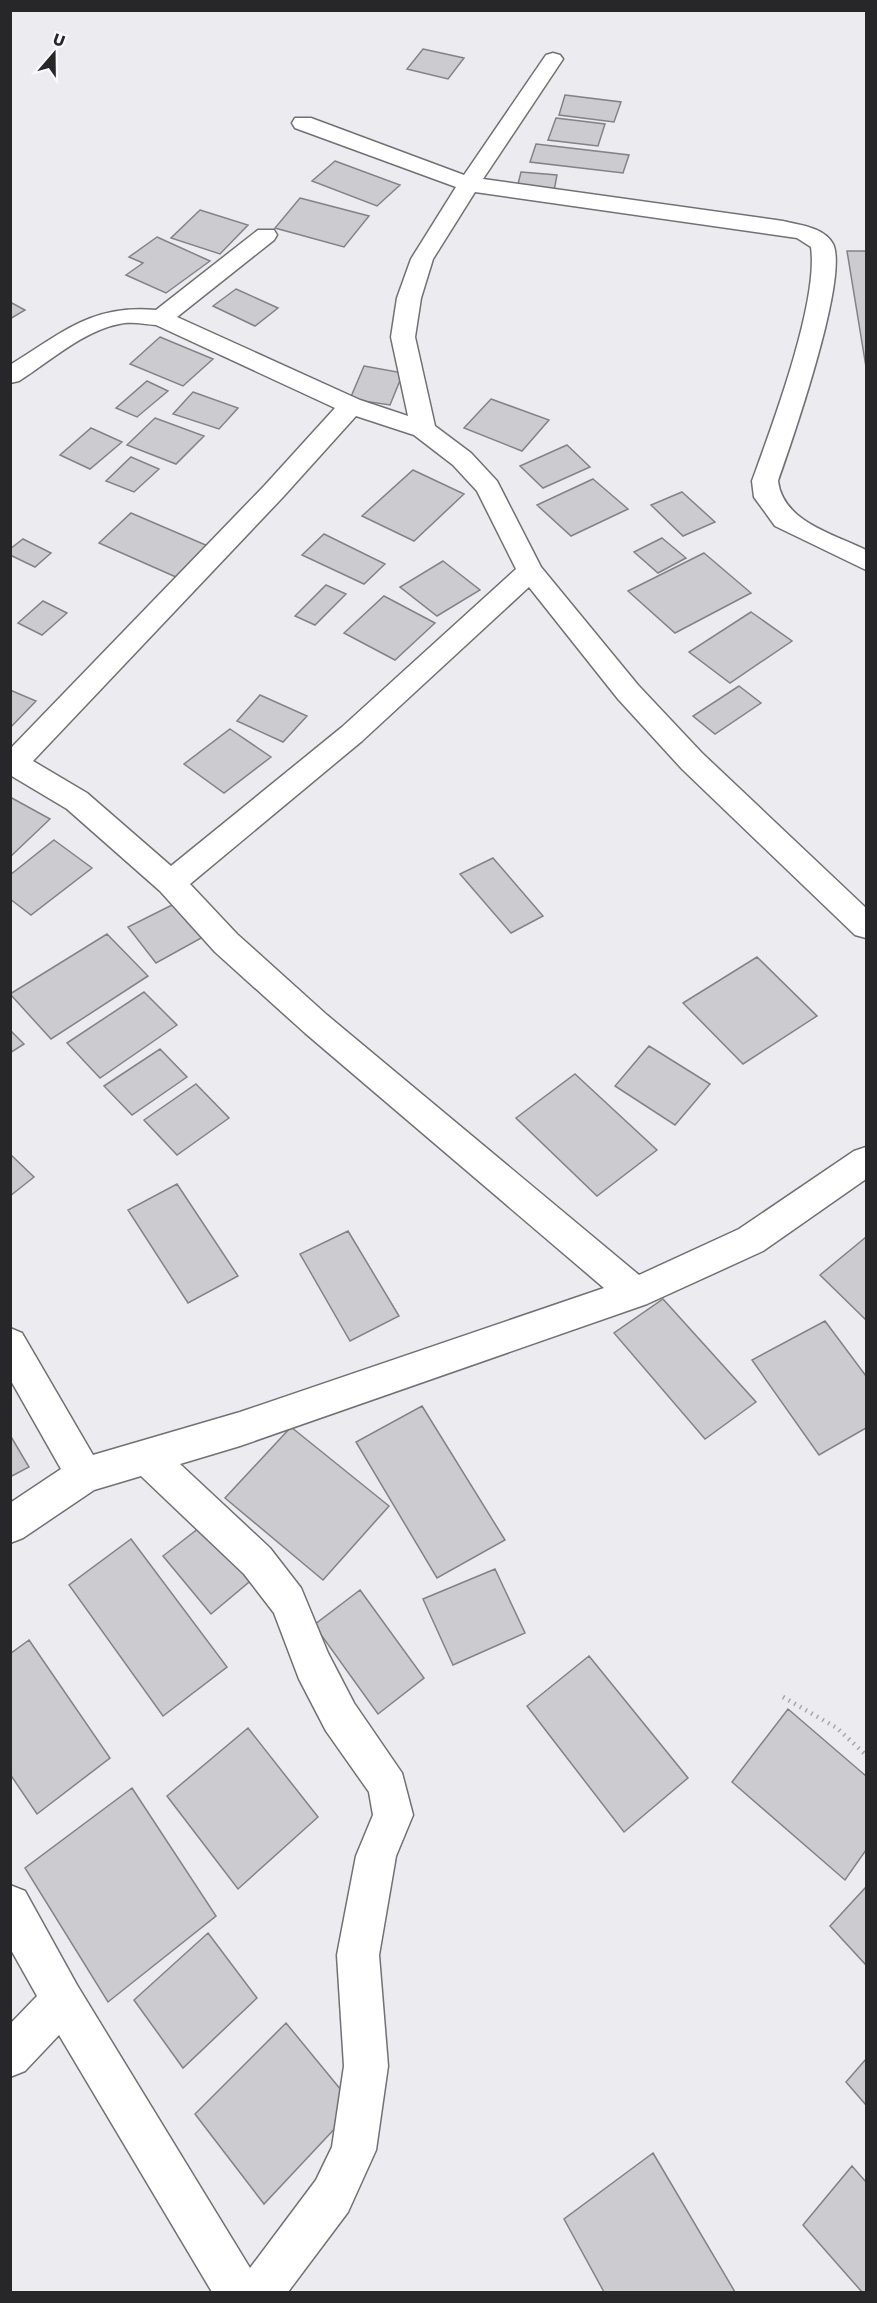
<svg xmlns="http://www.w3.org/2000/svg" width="877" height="2303" font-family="Poppins,sans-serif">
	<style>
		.building { fill: #cccbcf; stroke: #838286; stroke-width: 1.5 }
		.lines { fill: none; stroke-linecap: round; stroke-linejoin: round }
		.street-casing { stroke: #717074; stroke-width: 3 }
		.path { stroke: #a7a6aa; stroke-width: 4.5; stroke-dasharray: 1.5 5; stroke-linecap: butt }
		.street { fill: #fff; fill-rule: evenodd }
	</style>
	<rect width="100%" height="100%" fill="#ecebef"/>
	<!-- building -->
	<path class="building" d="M423 49 464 58 448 79 407 69Z
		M565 95 621 102 614 122 559 115Z
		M556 118 605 124 598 146 548 140Z
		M536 144 629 155 623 173 530 162Z
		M335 161 400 185 377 206 312 181Z
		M521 172 557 175 554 191 517 188Z
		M300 198 369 216 344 247 275 228Z
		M200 210 248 225 220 254 171 238Z
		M157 237 210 261 166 293 126 275 143 263 129 257Z
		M847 251H866V367Z
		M236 289 278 308 255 326 213 306Z
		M10 302 25 310 10 319Z
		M160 337 213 359 183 386 130 364Z
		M364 366 403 373 390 405 350 399Z
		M147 381 168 391 137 417 116 408Z
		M193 392 238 408 219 429 173 414Z
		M491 399 549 420 522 451 464 428Z
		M155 418 204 436 176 464 127 445Z
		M91 428 122 442 90 469 60 455Z
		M567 445 590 467 543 488 520 466Z
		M131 457 159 469 134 492 106 481Z
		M413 470 464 494 414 541 362 516Z
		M593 479 628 509 571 536 537 505Z
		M682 492 715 522 683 536 651 505Z
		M131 513 208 546 176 577 99 543Z
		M324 534 385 564 364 584 302 555Z
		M662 538 686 558 658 573 634 552Z
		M23 539 51 553 35 567 10 555V549Z
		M704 553 751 593 675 633 628 591Z
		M443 561 480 590 437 616 400 587Z
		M326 585 346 594 315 625 295 616Z
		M384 596 435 623 395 660 344 633Z
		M43 601 67 613 42 635 18 623Z
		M751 612 792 641 730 683 689 652Z
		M739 686 761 703 715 734 693 716Z
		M10 690 36 701 10 728Z
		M260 695 307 716 283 742 237 721Z
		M230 729 271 757 224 793 184 764Z
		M10 797 50 819 10 857Z
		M54 840 92 868 31 915 10 899V875Z
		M493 858 543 916 511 933 460 874Z
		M176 903 203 937 156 963 128 927Z
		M107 934 148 976 51 1039 10 994Z
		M757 957 817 1016 743 1064 683 1003Z
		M144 992 177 1025 100 1078 67 1043Z
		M10 1030 24 1044 10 1053Z
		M649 1046 710 1084 675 1125 615 1086Z
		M160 1049 187 1077 132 1115 104 1086Z
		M575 1074 657 1150 597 1196 516 1118Z
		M196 1084 229 1118 177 1155 144 1120Z
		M10 1154 34 1177 10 1196Z
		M177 1184 238 1276 188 1303 128 1210Z
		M348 1231 399 1316 350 1341 300 1254Z
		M866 1237V1320L820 1275Z
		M663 1299 756 1402 705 1439 614 1333Z
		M825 1321 866 1376V1428L819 1455 752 1360Z
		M422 1406 505 1540 437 1578 356 1442Z
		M291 1427 389 1506 323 1580 225 1498Z
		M10 1435 29 1467 10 1477Z
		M208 1521 255 1577 211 1614 163 1556Z
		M131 1539 227 1667 163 1716 69 1585Z
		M495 1569 525 1633 453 1665 423 1599Z
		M360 1590 424 1678 378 1714 314 1625Z
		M29 1640 110 1758 37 1814 10 1774V1654Z
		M589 1656 688 1778 624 1832 527 1706Z
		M788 1709 866 1776V1850L845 1880 732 1782Z
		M248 1728 318 1817 238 1889 167 1796Z
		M132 1788 216 1916 108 2002 25 1868Z
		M866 1887V1965L830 1926Z
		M208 1933 257 1998 183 2068 134 2000Z
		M286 2023 355 2107 264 2204 195 2114Z
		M866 2059V2105L846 2082Z
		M653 2153 735 2292H604L564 2219Z
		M852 2166 866 2182V2292H862L803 2225Z"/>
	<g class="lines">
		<defs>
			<path id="street" d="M553 53 560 55 563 59 483 179 783 221C799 225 824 227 833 244 849 277 792 441 778 481 783 522 834 534 866 550V570L775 526 754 497 752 481C772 426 819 301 811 247L797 238 475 192 433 259 421 298 415 337 435 426 471 453 497 481 541 567 638 685 702 753 866 908V938L855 935 682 769 618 699 529 587 362 741 190 884 237 934 327 1015 639 1275 739 1229 854 1151 866 1147V1179L763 1251 647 1304 240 1446 180 1464 270 1548 301 1588 328 1653 354 1703 402 1773 413 1815 396 1856 379 1955 388 2066 376 2150 348 2212 288 2292H212L59 2035 25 2071 10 2077V2024L37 1996 10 1948V1885L25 1891 77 1985 250 2268 316 2180 332 2147 344 2066 337 1955 356 1856 373 1815 369 1792 326 1731 299 1679 274 1613 244 1574 141 1476 94 1490 23 1538 10 1543V1503L61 1469 10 1379V1328L22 1333 93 1455 240 1412 604 1288 305 1033 215 952 160 891 67 809 10 775V749L265 485 335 408 156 325C144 324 131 321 119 324 83 331 49 362 19 381L10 383V365C62 333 92 304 156 310L258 230H274L277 235 274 240 177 317 360 400 408 416 391 337 397 298 411 259 456 187 295 128 292 123 295 118H311L464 175 546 55ZM356 416 414 435 453 465 477 491 516 569 342 727 171 866 87 793 33 761 283 497Z"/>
		</defs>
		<!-- street casing -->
		<use href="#street" class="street-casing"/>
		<!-- path -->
		<path class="path" d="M783 1697 837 1728 866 1755"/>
		<!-- street -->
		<use href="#street" class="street"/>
	</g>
	<!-- border -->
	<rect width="877" height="2303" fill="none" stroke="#272628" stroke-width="24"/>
	<!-- north arrow -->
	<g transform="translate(54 54) rotate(20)" stroke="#f9f8fc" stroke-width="4.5" paint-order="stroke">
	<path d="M0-4.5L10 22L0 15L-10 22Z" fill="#272628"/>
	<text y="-9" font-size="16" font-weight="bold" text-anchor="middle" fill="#272628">U</text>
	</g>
</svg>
